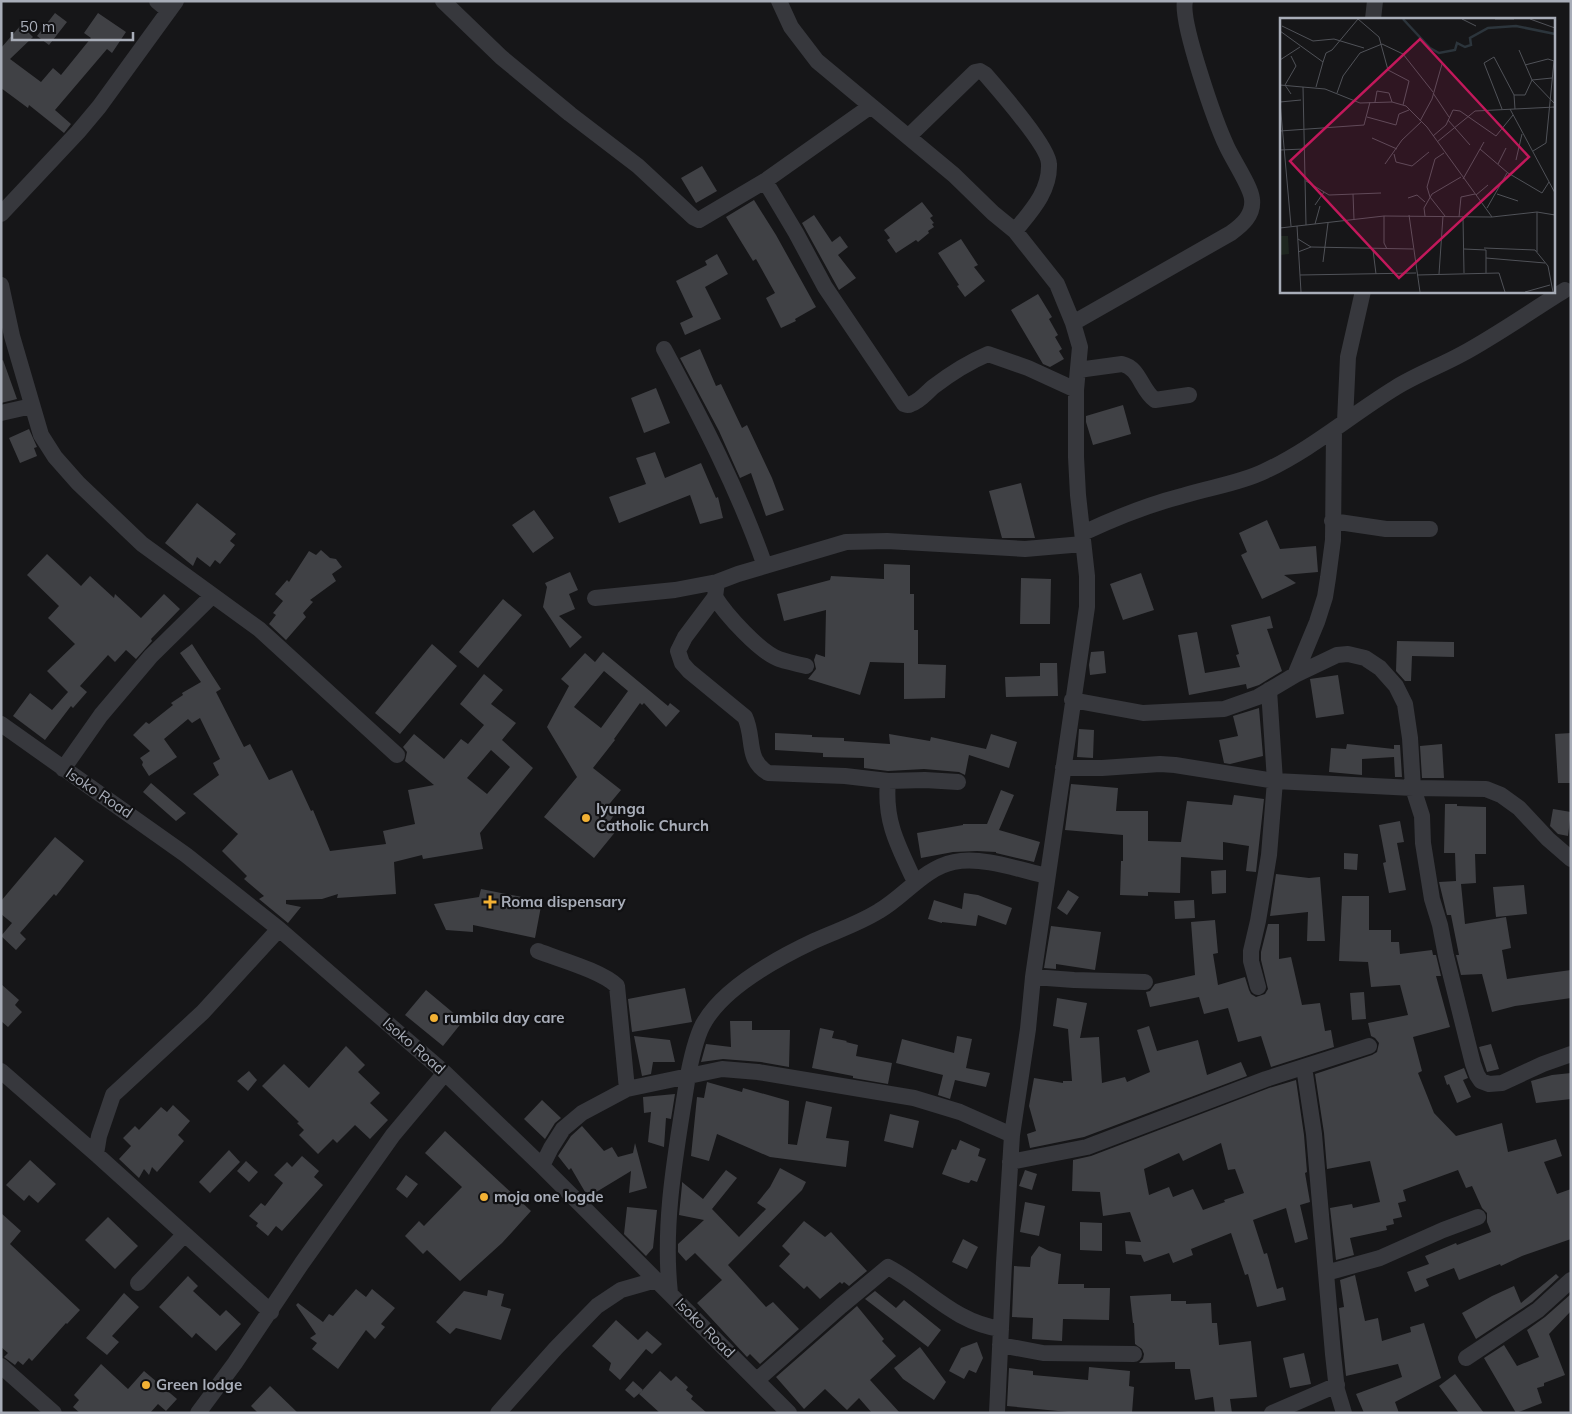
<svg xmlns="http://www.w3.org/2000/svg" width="1572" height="1414" font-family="Mulish,sans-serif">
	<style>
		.building { fill: #404145; fill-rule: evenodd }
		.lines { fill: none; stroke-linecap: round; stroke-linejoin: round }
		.minor { stroke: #37383d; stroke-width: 16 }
		.poi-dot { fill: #f2b134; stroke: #111113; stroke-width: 2 }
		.labels { text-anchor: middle; stroke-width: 4.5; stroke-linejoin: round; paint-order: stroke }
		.street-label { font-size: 15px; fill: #a8adb8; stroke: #111113 }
		.poi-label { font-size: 15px; font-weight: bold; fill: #a8adb8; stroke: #111113; text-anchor: start }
		.inset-river { fill: none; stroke: #2c353c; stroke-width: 2.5 }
		.inset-road { fill: none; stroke: #505258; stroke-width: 1 }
		.view { fill: #c2185b; fill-opacity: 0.15; stroke: #c2185b; stroke-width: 2.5 }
		.inset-edge { fill: none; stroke: #a8adb8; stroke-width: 2.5 }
	</style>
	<rect width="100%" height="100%" fill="#161618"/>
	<!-- building -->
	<path class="building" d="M55 13 67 22 49 45 37 36Z
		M98 13 126 32 112 53 107 49 55 110 71 124 64 133 29 105 28 108 1 88V48L21 25 33 37 10 59 41 82 53 68 61 75 91 38 84 33Z
		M702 166 717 191 696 203 681 178Z
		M754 200 776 235 816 307 795 319 796 321 781 328 766 298 775 293 756 259 753 261 726 217Z
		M922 202 933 216 930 218 934 223 932 224 934 227 928 231 929 233 918 242 916 240 896 253 887 240 890 238 884 230Z
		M814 215 832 242 840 236 848 247 838 255 856 278 839 290 802 223Z
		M961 239 978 265 974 267 985 281 965 297 957 286 959 285 938 253Z
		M717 254 728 274 705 287 721 319 685 335 680 323 693 317 676 281 707 265 705 261Z
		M1038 294 1052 317 1049 319 1058 335 1055 337 1062 349 1059 351 1064 359 1050 367 1043 364 1011 310Z
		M700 349 716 386 721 384 742 428 747 425 772 478 784 510 766 516 751 473 740 478 719 431 680 358Z
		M3 360 17 399 1 403V361Z
		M656 388 670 423 644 433 631 398Z
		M1123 405 1131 434 1093 445 1086 422V416Z
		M29 429 37 447 34 448 37 456 20 463 9 438Z
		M655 452 665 478 701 463 716 498 718 497 723 518 700 524 690 495 619 523 609 497 646 484 636 458Z
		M1021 483 1035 538H1002L989 491Z
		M197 503 236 534 230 541 235 545 220 564 215 560 210 567 197 557 193 566 165 543Z
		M534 510 554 538 533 553 512 525Z
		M1267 520 1280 549 1316 546 1318 572 1284 575 1296 583 1262 599 1241 555 1247 552 1239 533Z
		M321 550 330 558 336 559 342 567 332 574 336 581 310 600 313 602 303 613 306 617 286 640 269 624 276 615 273 613 283 601 275 594 287 580 289 582 309 551 316 555Z
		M47 554 81 586 90 576 114 598 115 594 141 618 164 594 180 609 151 639 152 641 136 659 126 650 115 662 108 655 80 686 87 692 73 708 71 706 45 740 13 716 30 693 52 710 68 692 47 671 75 644 48 618 59 606 27 575Z
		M884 564 910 565V594H914V630H918V664L946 665 945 698 904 699V663L870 662 860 695 808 679 816 669 814 660 816 654 825 657 826 610 784 621 777 594 830 580 831 576 884 579Z
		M570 572 578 590 569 594 575 609 559 616 582 637 570 648 543 607 547 587 545 583Z
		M1141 573 1154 610 1123 620 1110 584Z
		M1021 578 1051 579 1050 624H1020Z
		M503 599 522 615 478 668 459 652Z
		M1270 616 1273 628 1267 629 1282 671 1259 685 1247 689 1246 684 1189 695 1178 635 1197 632 1205 673 1240 667 1236 655 1239 654 1231 625Z
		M1397 641 1454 642V657L1412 656 1411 681H1405L1396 671Z
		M192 644 221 689 216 692 244 747 250 744 269 780 292 770 311 811 313 810 330 851 386 844 383 831 415 824 408 790 434 785 405 761 407 752 403 747 414 734 444 759 461 739 468 744 484 725 460 704 484 674 503 690 491 704 516 723 502 740 533 768 480 833 483 849 423 859 422 855 394 862 396 894 337 898 338 894 322 899 286 900V904L301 907 288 923 259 899 264 896 244 879 247 876 222 851 238 834 193 794 219 775 213 763 220 759 200 718 192 723 188 719 164 739 177 757 149 776 142 765 143 762 140 758 150 751 133 735 146 722 149 724 173 705 171 703 183 695 182 693 201 682 180 653ZM491 750 510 767 487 794 467 778Z
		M432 644 457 666 400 734 375 713Z
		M1104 651 1106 673 1090 675 1089 665 1091 652Z
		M603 652 668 706 670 703 680 711 666 727 644 703 642 705 640 703 614 739 615 740 593 768 621 790 606 808 614 815 608 824 616 831 594 858 544 817 577 777 547 727 569 686 561 679 585 653 595 662ZM604 671 628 691 601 728 574 707Z
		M1040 663H1057L1058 696 1006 697 1005 677 1040 676Z
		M1338 675 1344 714 1316 718 1310 679Z
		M1259 708 1263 756 1230 764 1224 763 1219 740 1238 736 1233 716Z
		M1079 729 1094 730 1093 758 1077 757Z
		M775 733 812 735V737L844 738V741L890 744 889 734 930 741 931 737 986 749 991 734 1017 742 1009 768 969 755 965 775 959 772 924 769 888 771 864 768V758L823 757V753L775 750Z
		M1571 733V783H1558L1555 734Z
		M1347 744 1394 749V745H1400L1402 777H1395L1394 757 1362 759V775L1329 772 1331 748 1346 749Z
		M1442 744 1444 778H1422L1420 746Z
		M151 783 186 813 176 821 143 792Z
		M1071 784 1118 788 1116 811H1148V841L1181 842 1187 801 1232 805 1234 795 1264 799 1256 872 1246 871 1249 846 1223 842V860L1181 857 1180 893 1148 892V896L1120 895 1121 861H1123V835L1065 830Z
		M1001 790 1014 795 999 830 1040 842 1034 862 996 853V852L977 851 953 852 921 858 917 833 963 825V824H987Z
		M1445 804H1457V806L1486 807V854H1475L1476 883 1461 884 1465 924 1506 917 1511 948 1502 950 1507 979 1571 970V998L1515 1006 1492 1012 1482 974 1461 975 1456 955H1459L1451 915H1447L1439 882 1456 881 1455 853H1444Z
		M1553 809 1571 812 1568 836 1558 834 1550 826Z
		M1400 821 1404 842 1397 843 1406 890 1389 893 1383 863 1386 862 1379 825Z
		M55 837 84 861 56 896 54 894 20 933 26 939 16 950 1 936 12 923 1 914V901Z
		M1344 853 1358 854 1357 870 1344 869Z
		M1226 870V893L1212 894 1211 871Z
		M1276 874 1309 878 1320 877 1325 941H1307L1308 912 1270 916Z
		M1524 885 1527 914 1496 917 1493 887Z
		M481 889 542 901 535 938 473 925V932L446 930 434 904 479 897Z
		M1068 890 1079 897 1067 915 1057 908Z
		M964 893 978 895 1012 908 1006 925 978 915 976 926 942 922V923L928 919 934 900 962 909Z
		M1342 896H1369V930H1391V942H1399L1400 954 1432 950 1433 955H1436L1441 976H1436L1450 1027 1413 1037 1422 1071 1418 1073 1434 1113 1456 1136 1502 1123 1508 1152 1556 1139 1562 1156 1544 1162 1557 1194 1571 1189V1239L1522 1256 1501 1266 1500 1264 1459 1280 1454 1268 1426 1279 1429 1286 1415 1292 1407 1272 1429 1264 1425 1256 1456 1243 1457 1245 1491 1232 1487 1222V1213L1482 1208 1472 1186 1466 1188 1458 1170 1403 1190 1406 1201 1398 1203 1402 1217 1393 1219 1394 1224 1386 1226 1387 1230 1350 1238 1354 1255 1336 1260 1330 1208 1352 1204 1353 1208 1380 1202 1370 1161 1327 1169 1324 1133 1315 1074 1372 1055 1377 1052 1379 1043 1375 1038 1371 1036 1368 1023 1408 1015 1400 985 1371 987 1368 962 1339 961Z
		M1194 900 1195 918 1175 919 1174 901Z
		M1215 920 1218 953 1213 954 1218 985 1245 977 1249 990 1251 994 1256 997 1265 994 1268 989 1261 960V952L1268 924H1279V959L1291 957 1302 1005 1320 1003 1325 1031 1331 1030 1334 1047 1271 1067 1261 1036 1238 1042 1228 1008 1204 1014 1199 997 1150 1007 1146 992 1150 991 1155 984 1195 975 1191 922Z
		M1051 926 1101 932 1095 970 1056 964V969L1044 968Z
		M1 984 19 1000 15 1005 22 1012 8 1027 1 1021Z
		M685 988 692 1022 632 1032 628 999Z
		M426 990 463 1021 443 1046 405 1015Z
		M1364 992 1366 1019 1352 1020 1350 993Z
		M1057 998 1087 1003 1080 1038 1099 1037 1102 1083 1125 1077 1127 1082 1150 1072 1137 1030 1149 1026 1157 1051 1198 1040 1207 1075 1241 1062 1247 1076 1084 1137 1030 1148 1027 1134 1036 1131 1029 1106 1034 1078 1063 1083V1081H1072L1068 1029 1053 1026Z
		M730 1021H752V1030H790L789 1067 761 1062 723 1059 701 1062 706 1044 731 1047Z
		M820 1028 834 1031 832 1038 847 1041 846 1042 858 1045 856 1056 892 1063 888 1084 853 1078V1076L812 1068Z
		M634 1036 670 1040 675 1062H653L651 1074 642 1076Z
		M957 1036 972 1039 966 1068 990 1073 986 1087 955 1080 950 1099 938 1095 943 1075 896 1063 902 1039 954 1053Z
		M1491 1044 1499 1069 1487 1072 1479 1047Z
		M346 1046 365 1065 358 1072 380 1093 370 1103 388 1120 370 1139 355 1125 337 1143 333 1139 318 1154 299 1135 304 1130 297 1123 299 1122 262 1086 284 1064 309 1088Z
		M1464 1068 1468 1078 1463 1080 1471 1097 1457 1103 1449 1084 1447 1085 1444 1076Z
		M249 1071 257 1080 248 1091 237 1081Z
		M1571 1073V1099L1536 1103 1531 1081 1552 1075Z
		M1296 1080 1304 1135 1307 1172 1305 1173 1310 1202 1300 1205 1308 1239 1295 1243 1286 1208 1253 1220 1264 1254 1267 1253 1277 1289 1283 1287 1286 1300 1257 1307 1248 1274 1245 1275 1231 1233 1191 1249 1193 1255 1173 1263 1169 1253 1144 1262 1141 1255 1126 1254 1125 1241 1141 1242 1130 1212 1103 1216 1100 1192 1072 1191 1073 1160 1091 1156 1269 1088ZM1221 1143 1228 1170 1235 1169 1244 1193 1224 1200 1225 1202 1203 1210 1193 1189 1173 1197 1169 1187 1149 1195 1144 1169 1179 1153 1183 1161Z
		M707 1082 742 1092 743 1088 789 1101 788 1144 797 1145 806 1101 832 1107 826 1138 849 1141 846 1167 770 1157 717 1134 709 1161 691 1156 697 1097 704 1098Z
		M675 1094 671 1119 666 1118 664 1147 648 1142 651 1112 644 1113 643 1097Z
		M542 1100 561 1118 555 1123 545 1139 524 1119Z
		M173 1105 190 1121 178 1135 184 1141 157 1172 152 1167 149 1175 144 1169 139 1178 119 1159 131 1146 123 1138 135 1126 139 1130 161 1107 167 1112Z
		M890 1114 919 1121 913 1148 884 1141Z
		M582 1126 604 1151 612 1147 618 1157 633 1153 635 1143 647 1188 629 1193 631 1171 588 1197 571 1168 569 1170 558 1156 571 1136Z
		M445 1131 531 1211 502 1243 460 1281 427 1250 423 1254 405 1236 419 1221 424 1226 462 1187 425 1153Z
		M960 1140 980 1149 978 1156 986 1159 977 1182 971 1180 969 1183 964 1182 942 1174 952 1149 956 1150Z
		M229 1150 240 1162 210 1193 199 1182Z
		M302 1156 319 1171 314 1177 323 1185 282 1231 276 1226 268 1236 256 1226 258 1223 249 1216 261 1203 265 1206 283 1183 274 1175 287 1162 292 1167Z
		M30 1160 56 1184 38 1203 29 1195 24 1201 6 1185Z
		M246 1161 258 1172 249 1182 237 1171Z
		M780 1168 806 1182 802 1190 728 1265 766 1307 773 1302 799 1329 760 1364 750 1354 747 1357 697 1303 722 1280 695 1253 686 1261 678 1252V1244L704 1220 679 1215 682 1185V1182L703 1199 726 1170 737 1178 712 1209 739 1237 766 1209 757 1203 770 1187Z
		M1025 1170 1037 1174 1032 1190 1019 1186Z
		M406 1175 418 1184 407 1198 396 1189Z
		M1025 1202 1045 1206 1039 1236 1020 1232Z
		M627 1207 657 1210 653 1248 646 1256 624 1234Z
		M1 1213 21 1231 10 1244 80 1310 67 1324 66 1323 32 1361 29 1358 23 1365 18 1361 15 1365 4 1357 8 1353 1 1347Z
		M108 1217 138 1246 115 1269 85 1240Z
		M804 1221 825 1237 831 1232 867 1271 849 1286 844 1282 842 1284 840 1282 820 1299 807 1286 804 1289 779 1266 790 1254 782 1246Z
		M1080 1222 1102 1223V1251L1080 1250Z
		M963 1239 978 1247 967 1269 952 1262Z
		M1039 1246 1049 1251 1061 1254 1058 1284H1084V1288H1110L1109 1320 1063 1319 1062 1341 1032 1339 1033 1318 1012 1317 1014 1266 1030 1267 1031 1257Z
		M1556 1274 1559 1277 1532 1302 1476 1339 1462 1313 1492 1296 1514 1286 1521 1303Z
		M1355 1275 1365 1321 1378 1318 1382 1341 1411 1332 1410 1327 1424 1323 1441 1378 1395 1402 1399 1413H1364L1356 1394 1402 1377 1398 1364 1346 1376 1339 1308 1344 1307 1340 1280Z
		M188 1276 198 1286 193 1291 220 1316 226 1310 241 1324 216 1351 196 1333 192 1338 159 1307Z
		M356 1289 366 1297 372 1289 395 1308 381 1324 385 1327 375 1339 366 1330 338 1369 312 1349 317 1343 310 1338 316 1334 296 1305 298 1303 323 1322 329 1314 333 1316Z
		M488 1290 504 1294 501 1306 511 1309 501 1340 456 1328 450 1334 436 1322 464 1291 487 1296Z
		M875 1291 896 1308 904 1300 941 1330 928 1347 865 1299Z
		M124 1293 139 1307 112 1336 119 1342 107 1355 86 1338Z
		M1171 1294V1301H1186V1304L1211 1303 1212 1323H1217L1219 1345 1251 1341 1257 1397 1230 1399 1232 1413H1215L1213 1397 1195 1400 1190 1369H1175V1362L1139 1363 1143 1359 1144 1354 1142 1349 1135 1344 1134 1323H1133L1130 1296Z
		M1571 1294V1311L1549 1334 1565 1375 1544 1383V1386L1537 1388 1542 1403 1516 1413 1484 1358 1504 1345 1517 1366 1539 1357 1527 1330 1545 1317Z
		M857 1306 884 1339 882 1341 896 1356 870 1380 900 1413H872L859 1398 847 1410 825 1389 804 1409 776 1377Z
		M616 1320 638 1340 647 1331 662 1344 652 1354 646 1349 620 1380 609 1370 611 1363 592 1346Z
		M977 1342 983 1358 976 1373 969 1370 964 1379 949 1371 961 1348Z
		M920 1347 946 1382 934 1400 903 1379 894 1368Z
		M1304 1353 1311 1384 1290 1388 1283 1358Z
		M101 1364 128 1389 144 1371 177 1399 166 1411 158 1404 150 1413H80L73 1407 79 1400 74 1395Z
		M1089 1367 1130 1371 1129 1386 1134 1387 1132 1413H1079L1007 1406 1009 1368 1033 1371V1375L1088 1380Z
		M660 1371 671 1381 676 1376 688 1387 686 1390 693 1396 691 1399 707 1413H660L639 1394Z
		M1455 1374 1484 1413H1459L1439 1386Z
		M633 1381 643 1390 634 1398 625 1390Z
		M270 1386 298 1413H258L251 1406Z"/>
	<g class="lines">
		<!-- minor -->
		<path class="minor" d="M157 1 169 11
			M443 1 501 57 570 114 638 166 693 217 699 220 765 181 871 106
			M779 1 791 27 817 61 954 175 993 213 1015 231 1057 284 1073 323 1080 347 1076 390V457L1078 495 1087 576V607L1033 977 1028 1029 1012 1135 1004 1263 997 1413
			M1373 19 1375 1
			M909 136 975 72 980 71 985 74C998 89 1049 147 1049 164 1050 192 1030 212 1015 231
			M765 181 796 233 825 287 904 404C908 405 907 406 911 404 920 401 926 393 933 387 950 374 969 362 988 354L1028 368 1076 390
			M1 214 78 132 99 107 176 1
			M1 285 12 336 41 435 55 457 78 483 142 544 259 629 397 755
			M1073 323 1231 233C1242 225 1254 215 1252 199 1251 187 1233 160 1227 147 1216 124 1180 22 1185 1
			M664 349C702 420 738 489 765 566
			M1078 370 1122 364C1140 368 1141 390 1155 400L1189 395
			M1 413 32 406
			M1345 421 1348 357 1363 291
			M1332 521 1386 529H1430
			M1083 533C1115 518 1147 505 1182 496 1210 487 1238 484 1265 471 1312 449 1351 415 1395 388 1416 375 1440 366 1462 354 1497 335 1531 311 1565 290
			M717 582 715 597 685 637 678 651 682 663 689 671 745 717C755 738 745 759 768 773L845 776 888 781 925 780 958 782
			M715 597C726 615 760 652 779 659 788 662 797 664 806 666
			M595 598 675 590 717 582 738 574 846 542 887 541 1025 549 1083 544
			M1295 675 1317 622 1325 597 1328 578 1333 540 1334 430
			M1072 700 1143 713 1224 709 1258 697 1295 675 1337 655 1348 654 1365 658 1380 668 1396 686 1405 704 1410 738 1413 788 1422 816 1423 843 1432 899 1440 925 1446 956 1473 1064 1477 1075 1481 1081 1489 1084 1502 1083 1543 1064 1571 1054
			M1 724 186 855 279 929 372 1010 445 1073 542 1166 789 1413
			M1063 768H1102L1160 764 1175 765 1275 781 1413 788 1486 789 1501 795 1519 808 1548 839 1571 859
			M63 769 101 715 151 656 212 596
			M888 781C884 821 898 846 915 882
			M538 951C558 959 602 971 617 986L627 1089
			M1033 977 1074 980 1145 982
			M1258 987 1251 961V951L1258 921 1269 855 1275 781 1269 690
			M1304 1067 1314 1134 1333 1354 1337 1390 1344 1413
			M1 1071 96 1154 271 1312
			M96 1154 99 1136 113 1095 203 1012 279 929
			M1010 1162 1087 1147 1266 1079 1369 1046
			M542 1166 551 1148 563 1129 582 1113 627 1089 722 1069 758 1072 914 1098 960 1112 1012 1135
			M1326 1273 1380 1258 1443 1230 1478 1217
			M138 1283 184 1235
			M670 1293C662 1220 677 1147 688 1075 691 1060 697 1033 705 1021 726 986 778 958 814 941 836 931 858 924 879 911 905 896 924 868 954 862 982 856 1020 870 1047 876
			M1000 1345 1043 1353 1134 1354
			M1466 1358 1538 1310 1571 1280
			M1 1366 54 1413
			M757 1380 841 1306 888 1267C928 1288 953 1322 1001 1329
			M198 1413 235 1363 302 1263 393 1135 445 1073
			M498 1413 556 1348 597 1306 621 1290 656 1280
			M1272 1413 1337 1385"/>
	</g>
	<!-- markers -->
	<g class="poi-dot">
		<circle cx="586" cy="818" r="5"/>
		<path d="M487.5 894.5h5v5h5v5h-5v5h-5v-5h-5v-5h5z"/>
		<circle cx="434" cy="1018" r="5"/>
		<circle cx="484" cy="1197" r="5"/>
		<circle cx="146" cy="1385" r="5"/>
	</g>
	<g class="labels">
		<!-- street labels -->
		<g class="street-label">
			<text transform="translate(99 793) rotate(34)" y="5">Isoko Road</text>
			<text transform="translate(414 1046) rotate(41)" y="5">Isoko Road</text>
			<text transform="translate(705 1328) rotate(45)" y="5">Isoko Road</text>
		</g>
		<!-- poi labels -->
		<g class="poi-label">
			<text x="596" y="814">Iyunga<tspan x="596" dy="17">Catholic Church</tspan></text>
			<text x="501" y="907">Roma dispensary</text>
			<text x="444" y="1023">rumbila day care</text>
			<text x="494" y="1202">moja one logde</text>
			<text x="156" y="1390">Green lodge</text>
		</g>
	</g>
	<!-- overview -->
	<g transform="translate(1280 18)">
		<rect width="275" height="275" fill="#161618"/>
		<path d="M0 218H8L9 236 0 237Z" fill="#1e261f"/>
		<path class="inset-river" d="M123 1 150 30 159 35 175 32 177 25 185 29 191 27 190 20 208 10 236 8 275 16"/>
		<path class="inset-road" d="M78 1 99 19 108 52 129 63 123 87M182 1 196 8M215 1H234M250 1 275 10M2 8 33 23 54 21 84 30M0 13 43 44 36 69M239 32 252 62 275 86M11 38 16 48 5 67 11 76M0 42 20 29M43 44 46 35 52 32 78 1M245 47 268 41 274 43 266 125 253 133M252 62 272 60M0 67 45 71 80 85 112 84 126 88 147 109 212 199M23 69 26 207M57 75 63 58 80 35 102 26 123 36 153 74M153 75 169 99M234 77H245L252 62M0 84 11 208M0 84 21 82M95 84 97 73 109 75 112 84M222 91 204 45 214 39 234 77 235 91M230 91 275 175M87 99 116 107 119 96 129 92M168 102 190 127M140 103 152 81 162 46M0 113 84 107 90 84M153 118 166 107 173 92 180 93 216 118 233 97M92 120 117 131M157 124 195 93 275 89M200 131 228 155 262 175 269 164M0 132 24 131M164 135 155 141 147 169 150 179 165 198M114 136 116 144 132 148 149 134M236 142 242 116M105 146 122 122 141 104M218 146 226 130M183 161 204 124M26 163 49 177 101 175M73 176 74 202M217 176 238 183M196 177 208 167M128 180 137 177 145 184M35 187 44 174M207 190 227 155M129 197 140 274M104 198V225L107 231M145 198 144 190 152 176 181 159M179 199 181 179 195 176M183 199 184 255M35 206 40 188M17 208 21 274M0 210 104 198 212 199 257 194 275 197M18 221 31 229M204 230 255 232 268 248 273 274M184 231 206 232V255M93 232 96 256M18 234 31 229 133 231M257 234V194M206 240 265 245M43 244 48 205M159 256 163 198M20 257 136 255M137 257 219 255 225 274M245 274 270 267"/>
		<path class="view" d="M140 21 249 139 119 260 10 143Z"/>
		<rect width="275" height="275" class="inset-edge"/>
	</g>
	<!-- border -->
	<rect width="1572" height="1414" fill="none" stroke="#a8adb8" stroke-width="5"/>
	<!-- scale -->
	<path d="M12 32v8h121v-8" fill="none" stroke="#a8adb8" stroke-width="2.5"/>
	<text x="20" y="32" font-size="15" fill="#a8adb8" stroke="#111113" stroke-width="4" paint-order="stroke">50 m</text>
</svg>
